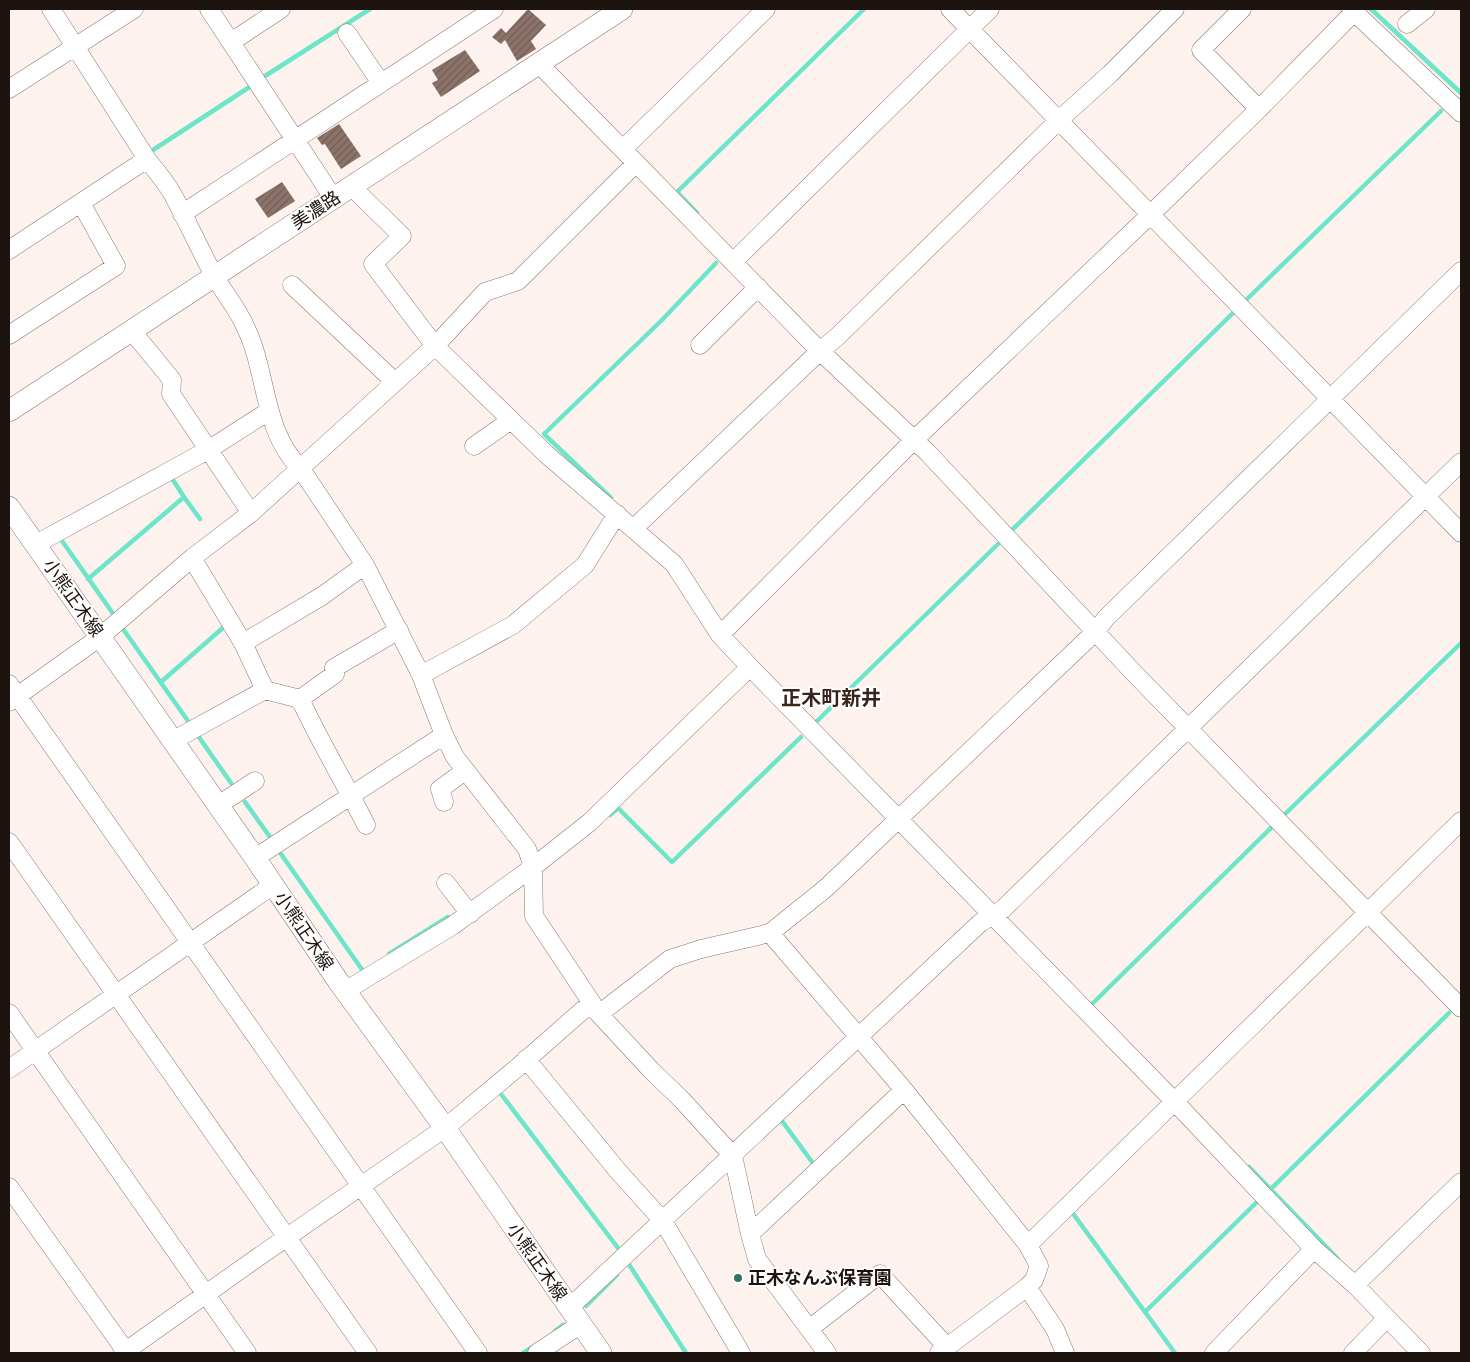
<svg xmlns="http://www.w3.org/2000/svg" width="1470" height="1362" font-family="'PT Serif','Noto Sans JP',serif">
	<style>
		.lines { fill: none; stroke-linecap: round; stroke-linejoin: round }
		.stream { stroke: #6de5c9; stroke-width: 4.5 }
		.building { fill: url(#building-hatch) }
		.minor-casing { stroke: #8f776d; stroke-width: 19 }
		.major-casing { stroke: #8f776d; stroke-width: 22 }
		.minor { stroke: #fff; stroke-width: 18 }
		.major { stroke: #fff; stroke-width: 21 }
		.poi-dot { fill: #327465; stroke: #fff; stroke-width: 2 }
		.labels { text-anchor: middle; stroke-width: 4; stroke-linejoin: round; paint-order: stroke }
		.street-label { font-size: 18px; fill: #1d1410; stroke: #fff }
		.poi-label { font-size: 18px; font-weight: bold; fill: #1d1410; stroke: #fff; text-anchor: start }
		.quarter-label { font-size: 20px; font-weight: bold; fill: #38241c; stroke: #fff }
	</style>
	<defs>
		<pattern id="building-hatch" width="6" height="6" patternUnits="userSpaceOnUse" patternTransform="scale(1.25)"><rect width="6" height="6" fill="#8b736a"/><path d="M-1 1l2-2M0 6l6-6M5 7l2-2" fill="none" stroke="#715d56"/></pattern>
	</defs>
	<rect width="100%" height="100%" fill="#fdf2ed"/>
	<g class="lines">
		<!-- stream -->
		<path class="stream" d="M1371 9 1461 93
			M265 76 370 9
			M153 150 251 86
			M697 213 677 192 864 9
			M1247 299 1441 111
			M173 480 184 497
			M611 498 544 434 662 320 716 263
			M1012 530 1234 312
			M60 538 114 615
			M88 579 184 497 200 519
			M123 629 188 721
			M161 682 225 626
			M815 723 998 544
			M196 733 231 783
			M245 802 270 837
			M610 815 618 808 672 862 801 737
			M1284 815 1461 643
			M281 854 363 971
			M389 954 448 917
			M1090 1006 1275 824
			M501 1094 618 1248
			M782 1121 815 1166
			M1249 1167 1338 1259
			M1270 1190 1449 1013
			M1074 1215 1145 1312
			M628 1263 686 1353
			M586 1306 617 1275
			M555 1331 563 1325
			M523 1353 532 1347
			M1175 1353 1145 1312 1261 1198"/>
	</g>
	<!-- building -->
	<path class="building" d="M528 9 546 25 531 41 536 49 517 61 505 40 501 44 492 37 501 28 506 33Z
		M465 50 480 71 441 97 432 83 438 80 432 70Z
		M339 124 361 156 341 169 325 144 322 145 317 138Z
		M282 182 295 201 268 218 255 199Z"/>
	<g class="lines">
		<defs>
			<path id="minor" d="M209 9 334 199
				M950 9 1461 533
				M1242 9 1201 50 1259 109
				M1351 9 1461 113
				M1407 24 1426 9
				M347 33 381 83
				M231 42 281 9
				M539 64 820 351 928 453 1134 673 1461 1008
				M9 89 134 9
				M623 149 766 9
				M147 159C155 170 165 181 172 193 186 219 199 247 213 274 223 292 237 307 245 326 268 372 262 431 301 469L365 565 421 675 444 735 455 757 527 849 533 867 534 916 599 1014 651 1070 682 1100 733 1156 750 1234 757 1259 827 1353
				M352 187 402 236 373 264 435 346 546 454 674 564 720 635 750 667 1175 1102 1314 1249 1355 1285 1421 1353
				M182 214 494 9
				M9 250 147 159 51 9
				M733 262 990 9
				M292 285 395 382
				M131 330 172 380 171 394 251 513
				M9 335 116 266 81 203
				M700 345 758 287
				M474 446 511 420
				M633 529 820 351 838 336 1059 120 1110 74 1175 9
				M36 544 208 450 269 411
				M192 558 243 643 265 690 300 699C320 742 345 783 366 825
				M720 635 914 440 1151 214 1259 109 1354 12
				M243 643 322 596 365 565
				M421 675 513 625 585 565 617 514
				M9 684 478 1353
				M300 699 335 674 334 668 399 630
				M9 702 100 637 192 558 251 513 435 346 485 292 518 281 636 163
				M172 741 265 690
				M444 802 440 789 465 771
				M217 806 255 781
				M9 842 368 1353
				M255 858 444 735
				M446 883 470 914
				M770 933 904 1090 1028 1245
				M345 991 452 926 533 867 590 822 750 667
				M9 1013 247 1353
				M599 1014 670 959 701 949 770 933 826 888 1095 632 1106 618 1461 271
				M526 1059 618 1171 663 1221 741 1353
				M9 1069 273 885
				M9 1187 127 1353
				M750 1234 904 1090
				M1355 1285 1461 1182
				M1027 1287 1055 1329 1065 1353
				M569 1308 980 923 1003 909 1461 462
				M809 1329 880 1274 947 1347
				M123 1353 254 1260 445 1128 518 1067 591 1003
				M537 1353 581 1324
				M939 1353 1027 1287 1034 1280 1039 1266 1028 1245 1461 821
				M1214 1353 1314 1249
				M1353 1353 1387 1318"/>
			<path id="major" d="M9 411 622 9
				M9 507 255 858 338 981 445 1128 601 1353"/>
		</defs>
		<!-- minor casing -->
		<use href="#minor" class="minor-casing"/>
		<!-- major casing -->
		<use href="#major" class="major-casing"/>
		<!-- minor -->
		<use href="#minor" class="minor"/>
		<!-- major -->
		<use href="#major" class="major"/>
	</g>
	<!-- markers -->
	<circle class="poi-dot" cx="738" cy="1278" r="5"/>
	<g class="labels">
		<!-- street labels -->
		<g class="street-label">
			<text transform="translate(316 210) rotate(-33)" y="6">美濃路</text>
			<text transform="translate(73 598) rotate(55)" y="6">小熊正木線</text>
			<text transform="translate(304 931) rotate(56)" y="6">小熊正木線</text>
			<text transform="translate(537 1262) rotate(55)" y="6">小熊正木線</text>
		</g>
		<!-- poi labels -->
		<g class="poi-label">
			<text x="748" y="1284">正木なんぶ保育園</text>
		</g>
		<!-- quarter labels -->
		<g class="quarter-label">
			<text x="831" y="705">正木町新井</text>
		</g>
	</g>
	<!-- border -->
	<rect width="1470" height="1362" fill="none" stroke="#1d1410" stroke-width="20"/>
</svg>
